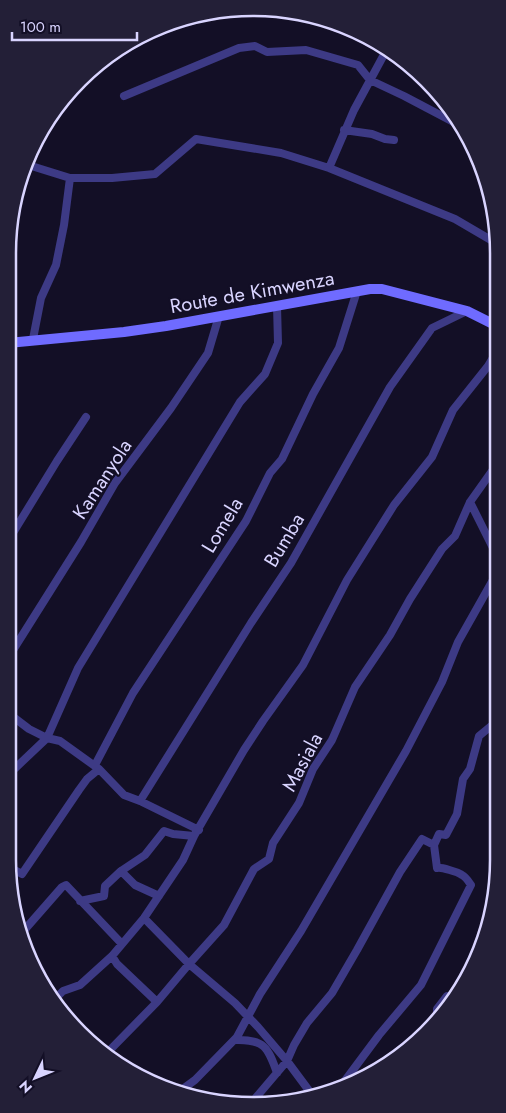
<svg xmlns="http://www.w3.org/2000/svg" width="506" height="1113" font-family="Jost,sans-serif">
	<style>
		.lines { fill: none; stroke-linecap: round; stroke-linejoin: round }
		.street { stroke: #3d3a85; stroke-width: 8 }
		.secondary { stroke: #6f6bff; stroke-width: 10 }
		.labels { text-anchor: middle; stroke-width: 4; stroke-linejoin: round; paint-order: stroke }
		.street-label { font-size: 20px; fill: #d9d4ff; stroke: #130f26 }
		.rim { fill: none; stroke: #d9d4ff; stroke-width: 2.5 }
	</style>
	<rect width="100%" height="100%" fill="#130f26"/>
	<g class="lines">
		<!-- street -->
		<path class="street" d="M124 96 239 48 255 46 267 52 306 50 358 65 370 80 404 96 461 126
			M344 130 372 134 385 139 394 140
			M25 164 70 178H112L155 174 196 139 281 153 329 168 455 219 496 243
			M329 168 354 110 387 49
			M33 339 41 298 56 265 64 225 70 178
			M470 502 497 556
			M8 541 57 461 86 417
			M8 658 81 542 115 483 171 408 208 353 219 316
			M8 713 29 729 47 738 60 741 67 746 99 769 124 795 140 801 199 830
			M95 765 133 693 246 521 270 473 282 459 313 394 339 348 357 291
			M8 775 47 738 78 668 240 402 265 374 278 343 277 306
			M140 801 251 623 291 563 390 387 432 328 467 311
			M9 867 22 874 79 790 87 779 99 769
			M121 871 135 885 159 896
			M80 901 104 896 105 886 121 871 145 855 164 831 173 834 194 836
			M144 918 189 964 235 1003 258 1027 287 1061 313 1096
			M20 935 62 887 66 885 122 944
			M112 956 117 964 157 1002
			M55 999 63 991 80 985 112 956 144 918 183 860 194 836 244 750 263 721 303 665 347 580 394 505 432 457 453 410 488 366 497 351
			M437 1023V1009L447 996 452 998
			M235 1040C264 1039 268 1047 277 1073
			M107 1053 157 1002 189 964 224 925 254 869 269 859 273 843 299 803 313 769 332 740 355 687 390 635 410 599 442 549 455 536 470 502 497 464
			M341 1086 379 1035 421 985 471 885C469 882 466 877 462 875 458 872 441 867 437 868L434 845
			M180 1091 195 1080 237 1037 260 994 301 931 406 751 442 682 458 642 498 571
			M253 1101 287 1061 294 1045 307 1023 332 993 357 950 400 872 422 839 434 845 439 834 446 835 457 814 463 779 470 769 479 736 496 722 498 718"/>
		<!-- secondary -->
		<path class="secondary" d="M8 343 124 332 166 326 370 289H382L467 311 497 326"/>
	</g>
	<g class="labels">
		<!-- street labels -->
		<g class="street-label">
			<text transform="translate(252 292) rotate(-10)" y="7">Route de Kimwenza</text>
			<text transform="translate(102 479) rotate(-57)" y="7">Kamanyola</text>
			<text transform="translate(222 525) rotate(-59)" y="7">Lomela</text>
			<text transform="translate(284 540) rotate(-59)" y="7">Bumba</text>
			<text transform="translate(302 762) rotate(-62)" y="7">Masiala</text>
		</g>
	</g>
	<!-- crop -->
	<path d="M0 0H506V1113H0ZM253 16H253A237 237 0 0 1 490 253V860A237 237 0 0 1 253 1097H253A237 237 0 0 1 16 860V253A237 237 0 0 1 253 16Z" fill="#231f37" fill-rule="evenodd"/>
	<path class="rim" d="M253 16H253A237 237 0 0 1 490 253V860A237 237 0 0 1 253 1097H253A237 237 0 0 1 16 860V253A237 237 0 0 1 253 16Z"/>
	<!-- north arrow -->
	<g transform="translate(35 1078) rotate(227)" stroke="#130f26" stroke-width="4" paint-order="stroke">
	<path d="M0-4L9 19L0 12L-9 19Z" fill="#d9d4ff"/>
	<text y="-8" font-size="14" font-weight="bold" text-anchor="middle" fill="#d9d4ff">N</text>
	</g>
	<!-- scale -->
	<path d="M12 32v8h125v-8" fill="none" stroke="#d9d4ff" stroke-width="2.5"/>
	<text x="20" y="32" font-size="15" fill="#d9d4ff" stroke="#130f26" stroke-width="4" paint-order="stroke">100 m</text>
</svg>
